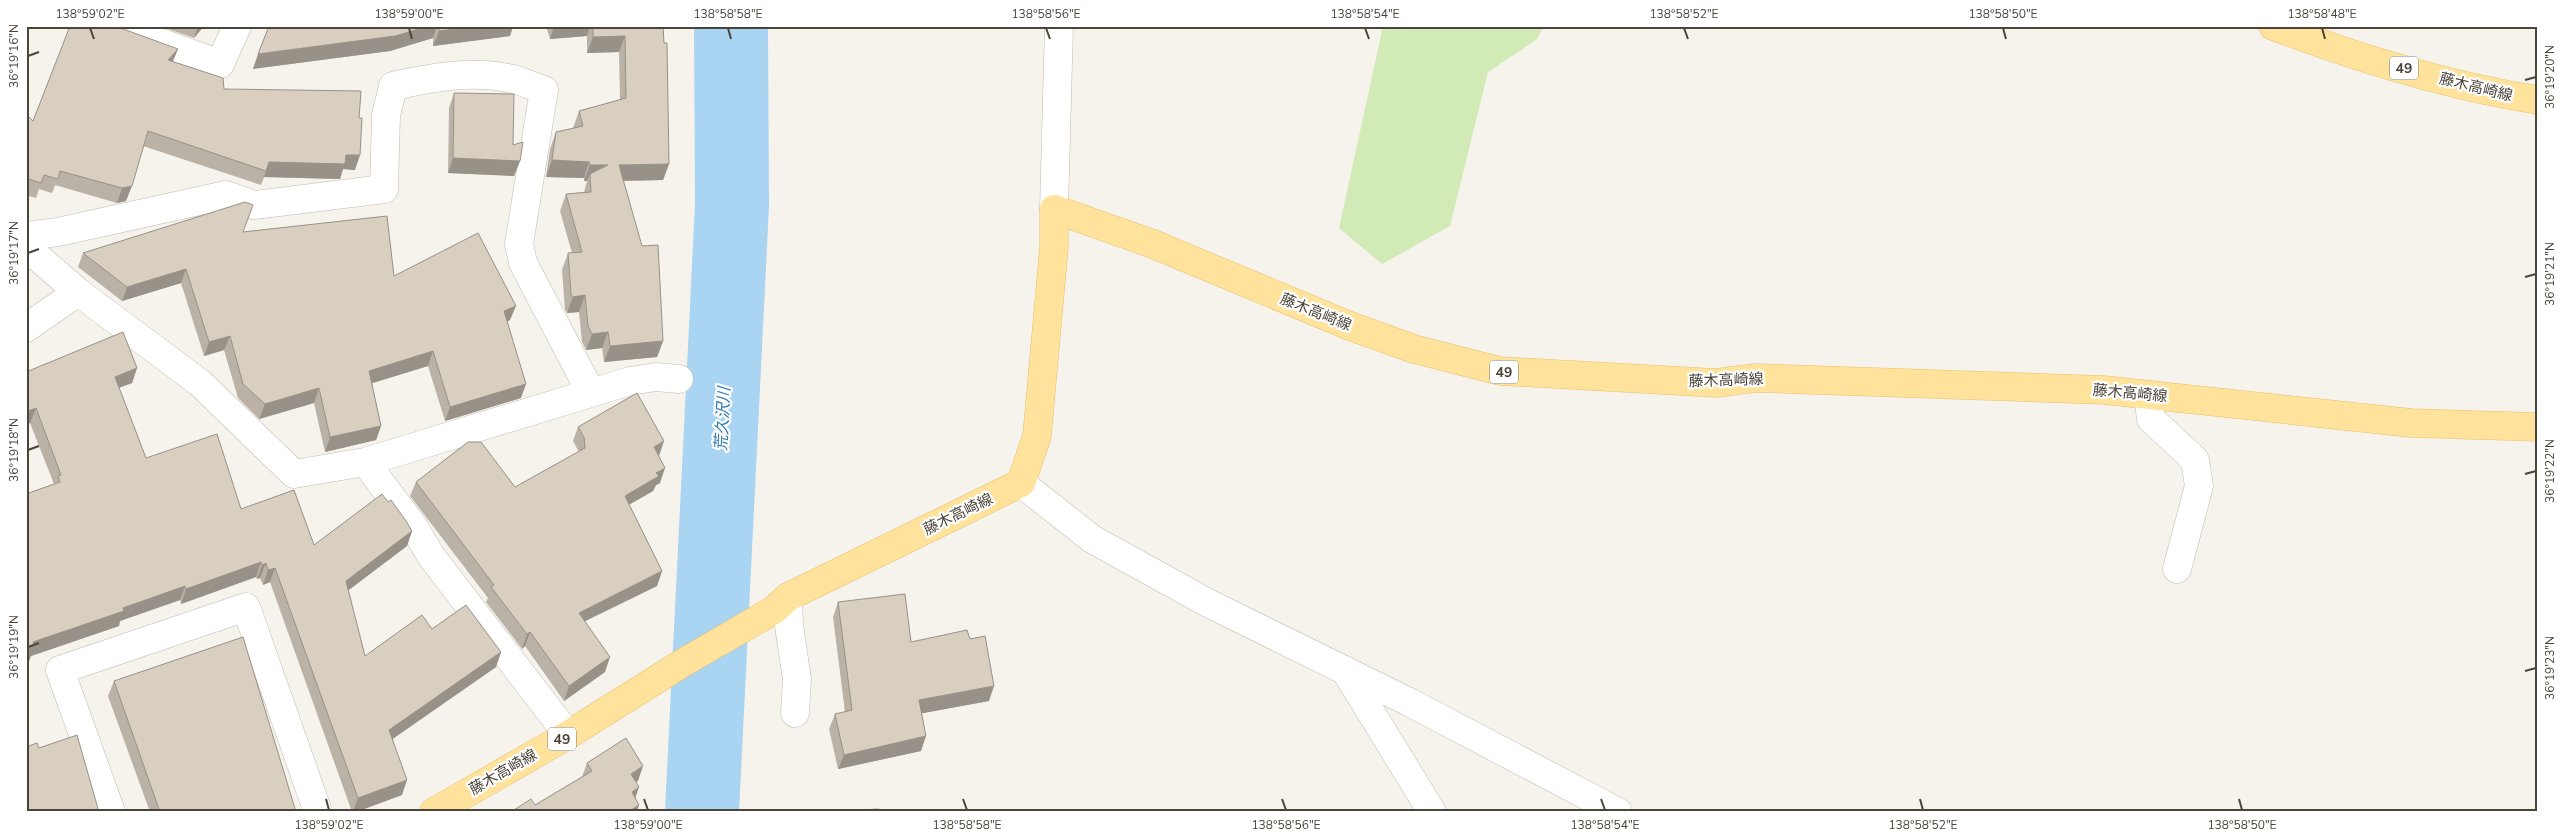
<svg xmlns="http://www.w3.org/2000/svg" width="2564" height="838" font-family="'Nunito Sans','Noto Sans JP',sans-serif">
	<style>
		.green { fill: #d2eab5 }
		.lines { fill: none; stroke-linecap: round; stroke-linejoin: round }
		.river { stroke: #a9d4f2; stroke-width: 74 }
		.minor-casing { stroke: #c2bbae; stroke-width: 29 }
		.major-casing { stroke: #e6c16a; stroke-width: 29 }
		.minor { stroke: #fff; stroke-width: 28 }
		.major { stroke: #ffe39c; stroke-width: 28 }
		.wall { fill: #bab2a6 }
		.shaded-wall { fill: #979187 }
		.building { fill: #d8cfc1; stroke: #979187 }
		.ticks { fill: none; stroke: #4b4439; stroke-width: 2 }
		.labels { text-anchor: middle; stroke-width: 4.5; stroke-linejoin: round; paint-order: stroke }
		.shield { fill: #fff; stroke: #817c74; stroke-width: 1 }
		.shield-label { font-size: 14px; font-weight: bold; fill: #4b4439 }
		.street-label { font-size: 15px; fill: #4b4439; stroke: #fff }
		.water-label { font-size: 16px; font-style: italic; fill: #2e7ab2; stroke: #fff }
		.neatline { fill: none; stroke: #4b4439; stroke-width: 2 }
		.ticks-label { font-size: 12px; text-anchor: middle; fill: #4b4439 }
	</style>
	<rect width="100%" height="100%" fill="#f6f3ec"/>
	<!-- green -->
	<path class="green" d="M1383 26H1544L1536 40 1488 72 1450 226 1382 264 1339 228Z"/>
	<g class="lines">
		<!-- river -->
		<path class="river" d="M702 812 732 205 731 26"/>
		<defs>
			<path id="minor" d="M114 26 220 64 237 26
				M1054 209 1059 26
				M26 236 58 232 226 195 254 205 384 189 386 115 393 86C430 78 470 70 508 78 520 80 532 86 544 90L519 244 523 263 591 393
				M26 247 78 292 200 383 294 474 365 462 630 381 656 377 679 379
				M26 328 78 292
				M2148 395 2151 419 2195 460 2199 486 2177 569
				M365 462 414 527 431 556 568 735
				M1021 483 1092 539 1206 602 1411 703 1618 812
				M788 597 789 626 797 679 795 713
				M1345 670 1432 812
				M111 812 60 670 246 607 318 812"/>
			<path id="major" d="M2273 26C2358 58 2448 86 2538 100
				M434 812 568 735 686 661 774 610 788 597 1021 483 1037 436 1054 247V209L1153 244 1350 326 1414 349 1500 371 1716 383 1755 378 2104 390 2411 423 2538 427"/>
		</defs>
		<!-- minor casing -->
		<use href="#minor" class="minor-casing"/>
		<!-- major casing -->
		<use href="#major" class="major-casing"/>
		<!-- minor -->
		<use href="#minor" class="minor"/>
		<!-- major -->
		<use href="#major" class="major"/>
	</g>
	<!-- wall -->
	<path class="wall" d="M159 26H204L194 38Z
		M269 26H513L510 36 433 46V38L390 51 253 69Z
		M546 26H663L669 164 663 180 623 181 663 341 657 357 604 362 602 348 586 350 582 342 579 312 567 313 565 310 562 270 568 253H572L560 211 566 194 584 192 587 181H584V178L546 177 550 149 556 132 573 128 579 111 620 100 619 52 587 53V36L550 39Z
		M178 49 173 61 224 89 355 170 343 169 340 179 264 177 261 185 143 146 126 201 117 203 55 185 52 193 39 189 36 198 26 195V114L33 121Z
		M454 93 513 145 520 161 514 176 448 173 449 108Z
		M243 232 394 276 510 320 507 322 521 398 445 421 428 366 372 383 381 426 376 440 325 452 314 403 259 419 238 398 224 350 204 356 181 283 122 301 78 267 83 253Z
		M137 368 132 383 119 388 146 458 241 509 314 545 412 531 407 546 348 590 365 656 432 629 501 652 496 667 392 739 402 795 356 812H352L270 582 263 585 260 578 257 579 256 577 181 604 180 600 120 621 119 626 31 656 29 661 26 662V494L54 484 30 423 26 424V372Z
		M578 427 658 456 660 483 656 485 653 491 629 505 662 571 657 586 585 621 605 672 564 701 525 646 522 649 486 602 488 598 410 496 416 482 515 487 579 452 573 441Z
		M838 602 911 642 970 639 989 701 922 713 921 751 838 769 829 729 835 714 845 712 833 617Z
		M114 681 296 812H150L108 696Z
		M587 763 638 781 535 805 582 777Z"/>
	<!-- shaded-wall -->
	<path class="shaded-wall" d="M198 26H204L194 38Z
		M429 26H437L433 38 390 51 253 69 258 54Z
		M477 26H513L510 36 433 46 439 31Z
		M554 26H590L587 36 550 39Z
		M625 36 619 52 587 53 593 37Z
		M178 49 172 63 168 60Z
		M346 155H360L355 170 343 169 340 179 264 177 261 185 269 162Z
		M453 158 520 161 514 176 448 173Z
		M552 160 589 162 584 178 546 177Z
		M669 164 663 180 613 181 619 165Z
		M590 165H608L590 174 587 181H584Z
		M132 186 126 201 117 203 122 188Z
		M186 269 181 283 122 301 127 287Z
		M585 295 579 312 567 313 573 297Z
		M516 306 510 320 499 326 504 311Z
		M608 332 602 348 586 350 592 334Z
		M230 336 224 350 204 356 209 342Z
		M663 341 657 357 604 362 610 346Z
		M433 351 428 366 363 386 369 371Z
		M137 368 132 383 109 391 115 377Z
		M526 384 521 398 445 421 450 407Z
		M319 388 314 403 259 419 265 404Z
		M36 408 30 423 26 424V416L28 411Z
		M381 426 376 440 325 452 330 437Z
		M664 441 659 456 654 447Z
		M665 468 660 483 656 485 653 491 619 510 625 496 656 473Z
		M412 531 407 546 341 596 346 581Z
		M261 562 256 577 181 604 186 589Z
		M266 563 260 578 257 579 262 565Z
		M275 568 270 582 263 585 268 570Z
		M662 571 657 586 573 627 579 613Z
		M185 586 180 600 120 621 119 626 31 656 29 661 26 662V649L33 642 123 608Z
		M530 632 525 646 522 649 527 634Z
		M501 652 496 667 384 745 389 730Z
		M610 657 605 672 564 701 569 686Z
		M994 686 989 701 913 715 919 700Z
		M926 736 921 751 838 769 844 755Z
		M643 766 638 781 625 788 631 774Z
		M407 780 402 795 356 812H353L358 798Z
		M639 787 634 802 632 792Z
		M639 805 637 812H628Z"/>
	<!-- building -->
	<path class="building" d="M70 26H115L178 49 168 60 223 78 224 89 361 91 359 118H362L360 155H346L345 164 269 162 266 171 148 131 132 186 122 188 60 171 58 179 44 175 41 183 26 178V114L33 121Z
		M269 26H429L395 36 258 54Z
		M438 26H477L439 31Z
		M593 26H663L664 43H667L669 164 619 165 642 246 658 245 663 341 610 346 608 332 592 334 588 326 585 295 573 297 571 294 568 253 582 252 566 194 591 192 590 174 608 165H590L589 162 552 160 556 132 583 126 579 111 626 98 625 36 593 37Z
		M454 93 514 94 513 145 523 142 520 161 453 158Z
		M245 202 253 205 243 232 387 216 394 276 478 233 516 306 504 311 526 384 450 407 433 351 369 371 381 426 330 437 319 388 265 404 243 384 230 336 209 342 186 269 127 287 83 253Z
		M123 332 137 368 115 377 146 458 217 434 241 509 294 490 314 545 382 494 388 502 391 500 406 521 412 531 346 581 365 656 422 615 432 629 466 605 501 652 389 730 407 780 358 798 275 568 268 570 266 563 262 565 261 562 186 589 185 586 123 608 124 611 33 642 34 646 26 649V494L60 482 58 476 61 475 36 408 28 411 26 406V372Z
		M637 393 664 441 654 447 665 468 656 473 659 476 625 496 662 571 579 613 610 657 569 686 530 632 527 634 491 587 494 585 416 482 468 442H481L515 487 585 448 584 437 578 427Z
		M905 594 911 642 967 630 970 639 985 636 994 686 919 700 926 736 844 755 835 714 852 710 838 602Z
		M243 637 296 812H160L114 681Z
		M77 735 99 812H26V747L37 743 39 748Z
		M626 738 643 766 631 774 639 787 632 792 639 805 628 812H511L531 799 535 805 592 771 587 763Z
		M879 809V812L838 811Z"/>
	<!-- ticks -->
	<path class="ticks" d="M90 28 94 39M409 28 412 39M728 28 731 39M1046 28 1050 39M1365 28 1369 39M1684 28 1688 39M2003 28 2006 39M2322 28 2325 39M28 56 39 52M2525 80 2536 77M28 253 39 249M2525 277 2536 274M28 450 39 446M2525 474 2536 471M28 647 39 643M2525 671 2536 668M326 799 329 810M644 799 648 810M963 799 967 810M1282 799 1286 810M1601 799 1605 810M1920 799 1923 810M2239 799 2242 810"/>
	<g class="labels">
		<!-- shield labels -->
		<g class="shield">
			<rect x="2390" y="56.5" width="28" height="23" rx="4"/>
			<rect x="1490" y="360.5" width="28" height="23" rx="4"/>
			<rect x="548" y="727.5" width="28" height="23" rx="4"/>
		</g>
		<g class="shield-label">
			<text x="2404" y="73">49</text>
			<text x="1504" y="377">49</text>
			<text x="562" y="744">49</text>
		</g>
		<!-- street labels -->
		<g class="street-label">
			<text transform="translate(2476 87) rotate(14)" y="5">藤木高崎線</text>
			<text transform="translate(1316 312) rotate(22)" y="5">藤木高崎線</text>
			<text transform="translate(1726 380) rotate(-2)" y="5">藤木高崎線</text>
			<text transform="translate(2130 393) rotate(5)" y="5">藤木高崎線</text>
			<text transform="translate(958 514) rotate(-26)" y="5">藤木高崎線</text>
			<text transform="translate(503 772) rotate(-30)" y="5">藤木高崎線</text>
		</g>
		<!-- water labels -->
		<g class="water-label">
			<text transform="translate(722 419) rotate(-87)" y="6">荒久沢川</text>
		</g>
	</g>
	<!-- border -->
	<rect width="2564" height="838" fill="none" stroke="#ffffff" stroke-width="55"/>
	<rect x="28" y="28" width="2508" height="782" class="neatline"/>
	<g class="ticks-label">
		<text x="90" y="18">138°59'02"E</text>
		<text x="409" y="18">138°59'00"E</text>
		<text x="728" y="18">138°58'58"E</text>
		<text x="1046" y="18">138°58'56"E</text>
		<text x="1365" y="18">138°58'54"E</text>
		<text x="1684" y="18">138°58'52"E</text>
		<text x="2003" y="18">138°58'50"E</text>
		<text x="2322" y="18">138°58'48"E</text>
		<text transform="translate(14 56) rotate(-90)" y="4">36°19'16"N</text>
		<text transform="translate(2550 77) rotate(-90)" y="4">36°19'20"N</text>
		<text transform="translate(14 253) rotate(-90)" y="4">36°19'17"N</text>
		<text transform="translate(2550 274) rotate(-90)" y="4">36°19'21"N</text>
		<text transform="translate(14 450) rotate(-90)" y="4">36°19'18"N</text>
		<text transform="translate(2550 471) rotate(-90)" y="4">36°19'22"N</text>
		<text transform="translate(14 647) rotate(-90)" y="4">36°19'19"N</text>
		<text transform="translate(2550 668) rotate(-90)" y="4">36°19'23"N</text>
		<text x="329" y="829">138°59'02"E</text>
		<text x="648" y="829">138°59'00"E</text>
		<text x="967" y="829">138°58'58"E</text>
		<text x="1286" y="829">138°58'56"E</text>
		<text x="1605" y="829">138°58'54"E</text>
		<text x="1923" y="829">138°58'52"E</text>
		<text x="2242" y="829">138°58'50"E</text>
	</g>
</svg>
